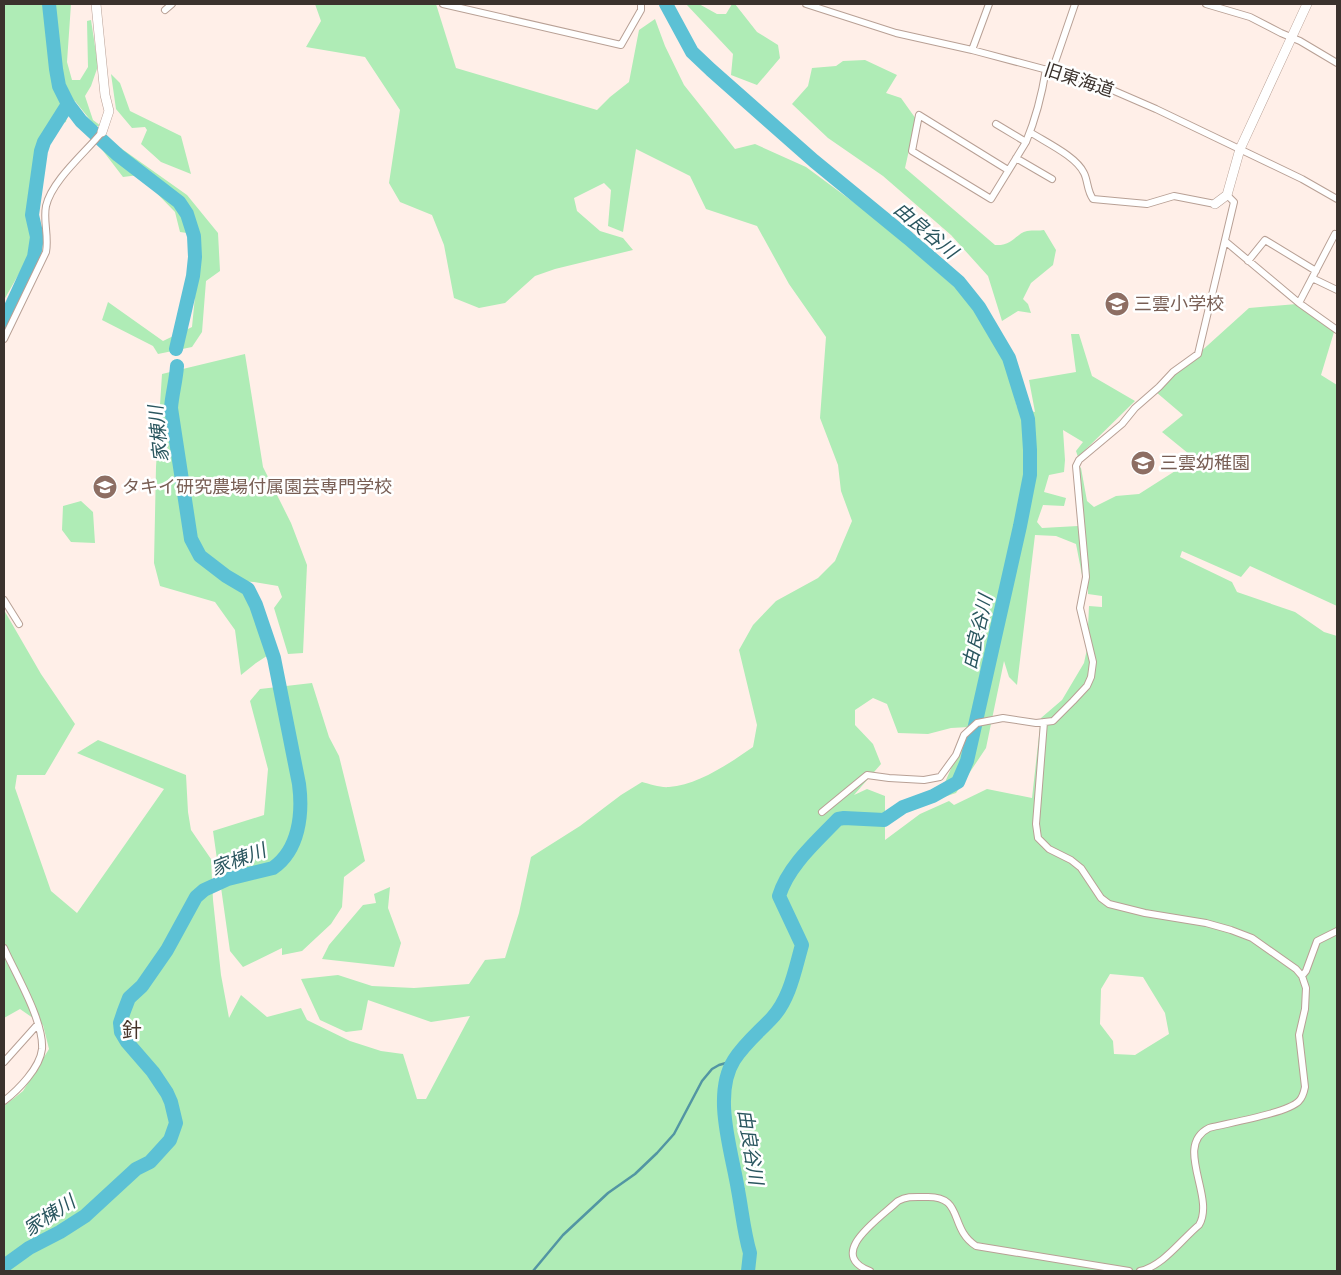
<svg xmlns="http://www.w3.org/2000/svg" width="1341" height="1275" font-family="Spectral,'Noto Sans JP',serif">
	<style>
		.green { fill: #afecb6; fill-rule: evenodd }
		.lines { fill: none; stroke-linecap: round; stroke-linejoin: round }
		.stream { stroke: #5296a3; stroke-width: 2.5 }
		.river { stroke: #5cc1d5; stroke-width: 14 }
		.street-casing { stroke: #b8a095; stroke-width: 8 }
		.secondary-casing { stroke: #b8a095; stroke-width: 10 }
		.street { stroke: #fff; stroke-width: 6 }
		.secondary { stroke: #fff; stroke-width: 9 }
		.labels { text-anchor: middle; stroke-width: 5; stroke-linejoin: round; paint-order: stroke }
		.street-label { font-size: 18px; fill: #3b322d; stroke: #fff }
		.education-label { font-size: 18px; fill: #785e54; stroke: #fff; text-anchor: start }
		.water-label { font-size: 19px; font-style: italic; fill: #2a565f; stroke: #fff }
		.quarter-label { font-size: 20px; fill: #463329; stroke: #fff }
	</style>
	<rect width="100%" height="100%" fill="#ffefe8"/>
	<!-- green -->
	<path class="green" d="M4 4H71L67 62 72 80H80L88 67 87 21 91 20 98 66 91 86 85 96 93 120 101 126H95L75 101 69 104 66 122 47 128 40 151 33 249 4 300Z
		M315 4H436L456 68 597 110 610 97 629 82 639 30 655 19 665 46 684 85 735 149 755 144 806 167 879 221 974 304 1005 362 1017 407 1035 412 1029 380 1076 372 1071 334H1079L1092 376 1135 401 1078 457 1076 451 1083 442 1063 430 1065 460 1064 472 1049 475 1044 492 1066 498 1064 506 1043 505 1037 522 1042 528 1078 526 1084 577 1083 580 1076 544 1056 536 1035 535 1017 685 1009 677 1004 661 986 748 956 793 944 797 943 787 969 727 951 728 928 734 898 733 887 704 873 698 855 710V725L873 744 881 764 854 795 867 789 885 796V840L920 814 949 801 954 805 987 789 1032 798 1041 718 1062 700 1084 663 1087 649 1089 606 1102 607V596L1088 594V577L1078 465 1081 468 1087 501 1094 507 1116 496 1139 494 1183 466H1209L1189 454 1162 432 1183 415 1156 392 1249 308 1297 304 1334 332 1321 375 1337 385V606L1250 566 1241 577 1182 551 1180 557 1232 582 1237 592 1295 612 1324 632 1337 636V1271H4V1106L23 1091 49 1049 43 1025 20 1009 4 1018V610L41 674 75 724 45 775H17L15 788 51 891 77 913 164 789 77 753 98 740 186 775 188 812 191 830 211 859 213 900 221 975 229 1018 241 995 267 1017 301 1008 307 1020 350 1041 381 1051 403 1054 417 1099H426L470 1016 431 1022 368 1000 362 1030 346 1032 320 1020 301 979 338 975 372 986 414 988 469 984 485 960 505 958 519 913 531 857 580 826 621 795 642 782C650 784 661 788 669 787 698 785 730 763 753 747L757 725 739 650 753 625 776 601 818 578 835 561 852 521 841 491 838 465 820 418 826 337 789 284 757 226 706 209 690 176 636 149 623 232 608 226 611 190 604 183 574 198 577 211 600 231 623 238 633 250 555 269 535 276 505 303 479 308 454 298 444 245 432 215 400 202 389 183 400 110 365 57 306 47 321 21ZM1110 974 1143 977 1165 1013 1169 1034 1135 1055 1114 1054 1113 1041 1100 1024 1101 989Z
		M686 4H699L717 14H726L732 4H735L757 32 778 45 780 58 757 85 731 75 733 54Z
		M865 60 897 75 886 93 901 98 916 119 905 168 995 245C1013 246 1015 234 1027 231 1033 230 1039 231 1044 230L1056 250 1053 265 1031 283 1023 299 1028 304 1031 313 1018 311 1002 321 988 276 951 235 883 176 828 138 792 104 808 86 812 68 836 66 843 61Z
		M111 74 120 83 130 111 181 136 191 174 161 162 141 144 147 130 145 127 132 128 116 109Z
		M108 139 187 195 218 233 220 271 206 281 202 332 192 347 158 354 153 346 102 320 108 302 163 341 192 327 201 235 180 232 175 212 139 175 123 177 100 147Z
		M245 354 263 467 291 523 307 565 303 653 288 654 274 608 282 597 278 586 254 582 238 581 258 615 273 652 256 663 241 675 235 630 215 602 160 586 154 563 156 467 162 374Z
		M81 501 93 512 95 543 71 542 62 530 63 506Z
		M312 683 329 737 339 756 365 861 344 877 342 907 331 924 302 951 282 955V948L243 967 230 951 213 831 264 815 268 769 250 701 260 689Z
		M390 887 388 908 401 943 394 967 322 959 329 945 363 905 376 903 374 894Z"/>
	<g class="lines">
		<!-- stream -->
		<path class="stream" d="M533 1271 563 1235 608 1193 635 1174 657 1153 674 1134 702 1081 712 1069 719 1065 733 1061"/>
		<!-- river -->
		<path class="river" d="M49 4 56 69 59 86 68 104 81 121 118 155 179 202 187 214 194 236 195 257 193 276 176 349
			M666 4 692 52 711 70 814 161 908 238 959 282 979 307 1009 358 1028 419 1030 450V475L1020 526 967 761 958 782 933 796 903 807 884 820 844 818 838 819C816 842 788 866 779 896L802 945C795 969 790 999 772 1018 759 1032 745 1043 734 1060 712 1095 732 1152 738 1190 742 1211 744 1233 750 1253L748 1271
			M4 322 34 257 37 237 32 215 41 151 44 142 68 104
			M4 1266 29 1248 60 1232 85 1216 136 1169 150 1162 170 1140 176 1123 171 1102 167 1093 153 1072 127 1042 121 1032 120 1023 124 1011 129 998 142 986 167 950 196 897 204 890 228 879 273 868C299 850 303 814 299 784L274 658 256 605 248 589 226 576 200 556 191 539 171 408C172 394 176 381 177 366"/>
		<defs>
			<path id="street" d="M443 4 621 45 641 10V4
				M806 4 896 33 972 50 1096 83 1156 109 1302 179 1337 199
				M1206 4 1250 17 1281 33 1300 41 1337 63
				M165 10 172 4
				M972 50 989 4
				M1052 71 1075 4
				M996 124 1026 142
				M1030 132C1045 142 1076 156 1084 173 1088 181 1087 191 1093 199L1147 204 1174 196 1215 204
				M1016 158 1052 179
				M1008 170 919 115 912 151 991 199 1026 142C1036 118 1042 94 1046 69
				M1225 241 1299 303 1337 330
				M1248 261 1265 240 1316 271
				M1312 278 1337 290
				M1299 303 1335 234
				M4 339 46 252C49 236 43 221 46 206 52 180 86 152 102 132
				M4 600 19 624
				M1044 722 1036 824 1038 838 1049 849 1071 860 1081 868 1101 898 1109 904 1145 913 1206 923 1231 930 1252 938 1296 969 1302 976 1306 988 1305 1009 1299 1035 1305 1087C1304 1092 1303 1097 1299 1101 1288 1113 1228 1123 1209 1128 1173 1146 1216 1197 1199 1225 1181 1240 1163 1266 1140 1271
				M822 812 867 775 889 778 924 780 940 777 956 755 964 735 977 723 1003 718 1036 723 1053 721 1073 701 1087 686 1091 677 1093 662 1080 608 1086 577 1085 565 1076 466 1079 460 1122 424 1135 408 1159 387 1173 372 1198 354 1234 202 1227 195
				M4 948C15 973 44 1021 42 1049 40 1068 18 1090 4 1101
				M1302 976 1306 971 1317 941 1337 931
				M4 1062 38 1024
				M870 1271C825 1254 880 1218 898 1201 907 1196 915 1197 925 1197 965 1195 948 1228 976 1246L1129 1271"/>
			<path id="secondary" d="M96 4 105 95 109 111 102 132
				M1215 204 1227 195 1240 149 1307 4"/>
		</defs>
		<!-- street casing -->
		<use href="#street" class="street-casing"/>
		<!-- secondary casing -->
		<use href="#secondary" class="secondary-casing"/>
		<!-- street -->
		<use href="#street" class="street"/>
		<!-- secondary -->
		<use href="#secondary" class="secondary"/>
	</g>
	<!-- icons -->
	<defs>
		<symbol id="school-disc" viewBox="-11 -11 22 22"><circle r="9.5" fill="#8d6e63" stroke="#fff"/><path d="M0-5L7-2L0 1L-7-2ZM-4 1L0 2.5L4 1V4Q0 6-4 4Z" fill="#fff"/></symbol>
		<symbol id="university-disc" viewBox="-11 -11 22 22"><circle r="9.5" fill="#8d6e63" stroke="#fff"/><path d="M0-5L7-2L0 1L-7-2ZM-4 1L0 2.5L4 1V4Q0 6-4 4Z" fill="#fff"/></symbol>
	</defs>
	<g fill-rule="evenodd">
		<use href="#school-disc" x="1103" y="290" width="28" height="28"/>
		<use href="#school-disc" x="1129" y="449" width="28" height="28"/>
		<use href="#university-disc" x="91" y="473" width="28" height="28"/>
	</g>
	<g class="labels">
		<!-- street labels -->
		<g class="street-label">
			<text transform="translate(1079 80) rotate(18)" y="6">旧東海道</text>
		</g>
		<!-- education labels -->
		<g class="education-label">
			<text x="1134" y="310">三雲小学校</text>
			<text x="1160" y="469">三雲幼稚園</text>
			<text x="122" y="493">タキイ研究農場付属園芸専門学校</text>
		</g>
		<!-- water labels -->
		<g class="water-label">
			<text transform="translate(926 230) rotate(40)" y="7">由良谷川</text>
			<text transform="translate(158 434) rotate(-96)" y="7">家棟川</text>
			<text transform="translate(977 632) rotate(-77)" y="7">由良谷川</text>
			<text transform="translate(238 859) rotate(-21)" y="7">家棟川</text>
			<text transform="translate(751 1147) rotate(81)" y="7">由良谷川</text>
			<text transform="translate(49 1215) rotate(-33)" y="7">家棟川</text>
		</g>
		<!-- quarter labels -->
		<g class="quarter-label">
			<text x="132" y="1037">針</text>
		</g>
	</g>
	<!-- border -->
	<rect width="1341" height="1275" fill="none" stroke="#3b322d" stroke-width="10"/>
</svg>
